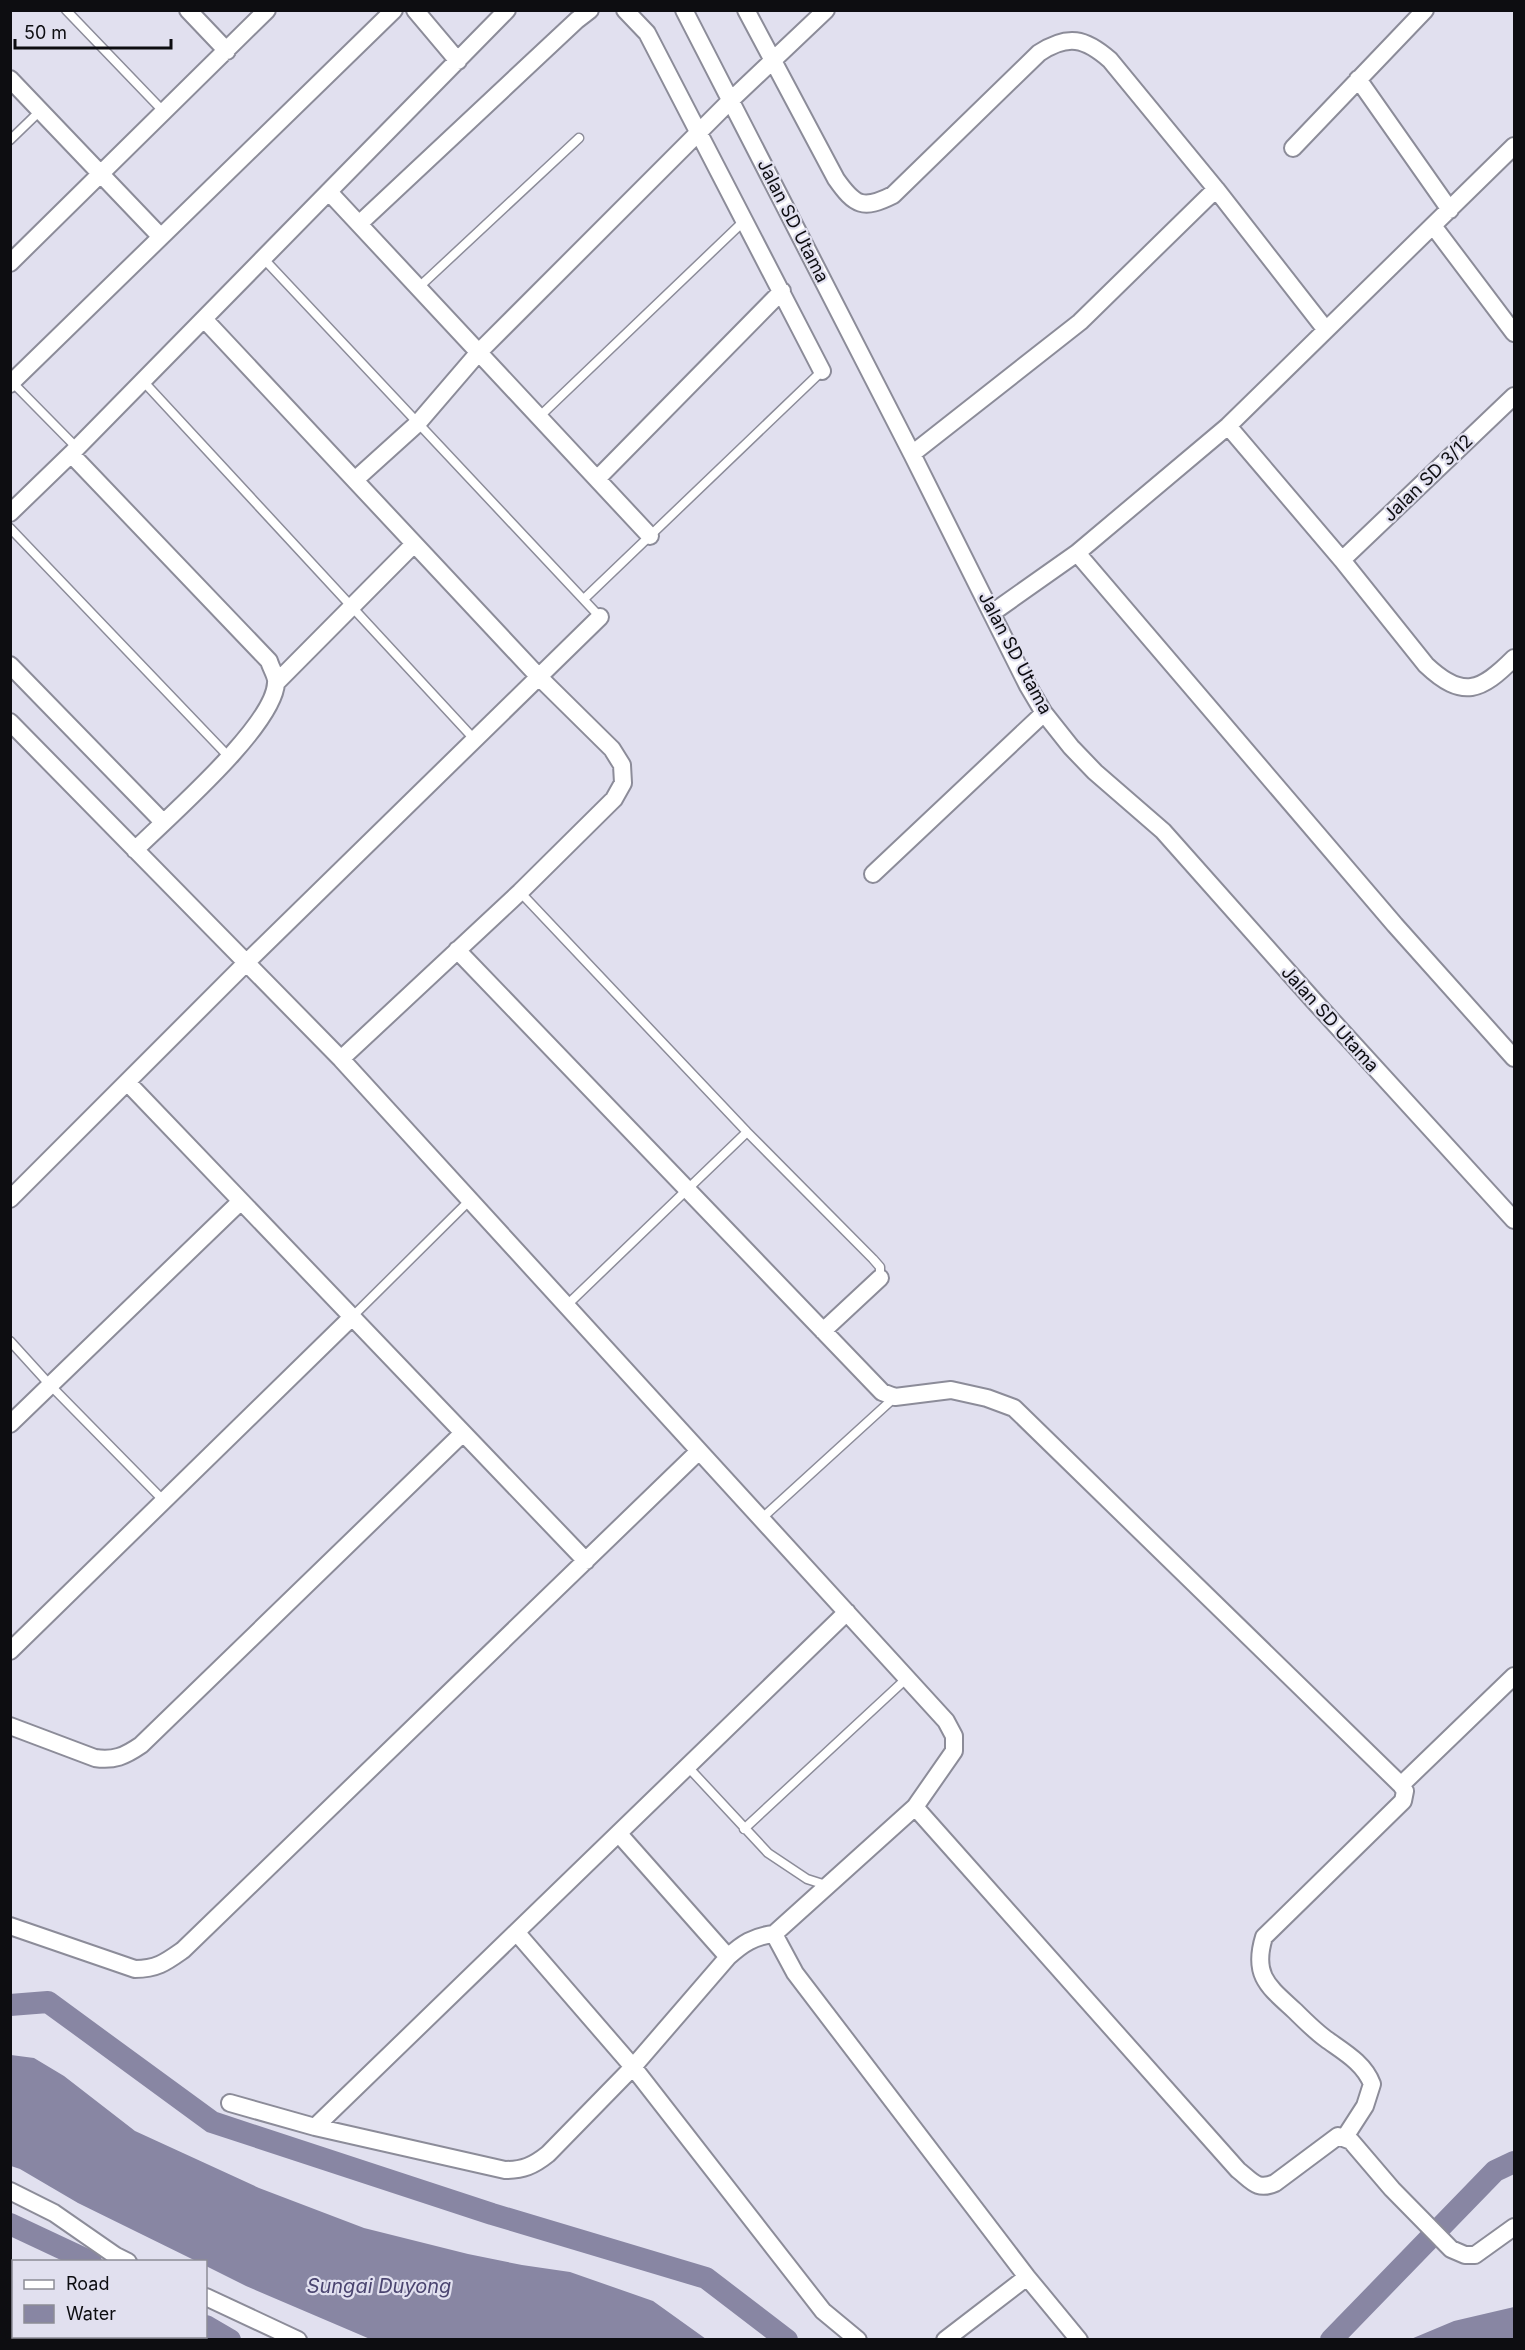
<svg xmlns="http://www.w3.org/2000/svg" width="1525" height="2350" font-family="Inter,sans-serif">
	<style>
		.water { fill: #8886a3 }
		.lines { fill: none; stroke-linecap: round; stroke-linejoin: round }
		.canal { stroke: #8886a3; stroke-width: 22 }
		.service-casing { stroke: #8c8c99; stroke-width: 11 }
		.minor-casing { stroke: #8c8c99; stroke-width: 20 }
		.service { stroke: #fff; stroke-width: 8 }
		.minor { stroke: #fff; stroke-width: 16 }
		.labels { text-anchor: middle; stroke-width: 4.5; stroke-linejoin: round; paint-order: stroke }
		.street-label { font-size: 18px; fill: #0d0d11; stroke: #e1e0ef }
		.water-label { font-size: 20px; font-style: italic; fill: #4a4470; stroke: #e1e0ef }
	</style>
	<rect width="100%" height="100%" fill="#e1e0ef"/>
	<!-- water -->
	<path class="water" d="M11 2055 34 2058 64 2076 135 2131 259 2188 364 2228 468 2254 522 2265 570 2272 653 2301 706 2339H370L246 2286 206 2266V2262L196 2261 78 2203 20 2169 11 2166Z
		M1514 2307V2339H1411L1454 2321Z"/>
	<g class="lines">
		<!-- canal -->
		<path class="canal" d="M10 2005 48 2002 212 2122 492 2214 706 2278 787 2340
			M10 2224 91 2262
			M206 2326 230 2340
			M1331 2340 1495 2171 1514 2162"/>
		<defs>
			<path id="service" d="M66 10 164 112
				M10 140 41 110
				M263 258 600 617
				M418 288 579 138
				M143 381 475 740
				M12 382 77 448
				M539 417 745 220
				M10 528 229 757
				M584 599 822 371
				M520 892 747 1132 873 1259 880 1267V1278
				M566 1306 747 1132
				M352 1317 470 1200
				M10 1341 50 1385 164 1501
				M761 1519 895 1397
				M688 1767 768 1853 807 1879 829 1886
				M744 1829 907 1678"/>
			<path id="minor" d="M188 10 227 51
				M415 10 458 61
				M625 10 647 33 822 371
				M684 10 912 454 1028 686 1044 713 1071 747 1095 772 1163 831 1315 1002 1514 1220
				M746 10 836 179C855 206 863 210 893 195L1039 53C1068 34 1085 38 1110 60L1216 189 1326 330
				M10 79 160 236
				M1358 79 1450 210
				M1293 148 1425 10
				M329 192 650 536
				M359 224 577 20 590 10
				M1434 227 1514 333
				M10 263 267 10
				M204 319 539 677 612 749 622 765 623 783 614 799 520 892 341 1059
				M10 384 394 10
				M1228 426 1342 560 1426 665C1463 700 1481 691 1514 658
				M71 454 269 661C271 668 277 677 276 683 274 726 167 818 135 850
				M912 454 1080 322 1216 189
				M356 479 418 423 479 352 731 100 826 10
				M597 479 782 291
				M10 513 71 454 507 10
				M1077 553 1395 925 1514 1058
				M1342 560 1514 396
				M992 613 1077 553 1228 426 1514 146
				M10 665 163 822
				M277 682 414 544
				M10 722 341 1059 946 1721 954 1736V1751L915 1807 774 1934 795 1973 1027 2277 1079 2340
				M873 874 1044 713
				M457 950 882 1392 895 1397 951 1390 987 1398 1014 1408 1401 1785 1405 1791 1403 1801 1264 1937C1252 1976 1269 1987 1295 2011 1305 2021 1315 2031 1326 2039 1344 2052 1364 2063 1372 2084L1365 2106 1345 2137
				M127 1082 586 1561
				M10 1199 247 962 600 617
				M823 1331 880 1278
				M10 1424 241 1201
				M10 1651 352 1317
				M10 1726 95 1758C114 1761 125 1756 141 1745L463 1433
				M1401 1785 1514 1676
				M915 1807 1238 2170C1252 2181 1257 2191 1275 2183L1338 2136 1351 2141 1392 2189 1451 2249 1465 2255H1475L1514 2227
				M619 1834 728 1957
				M10 1926 135 1969C157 1969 166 1962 183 1950L699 1451
				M517 1933 633 2067 823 2311 858 2340
				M230 2103 315 2127 505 2170C523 2170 533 2166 548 2154L633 2067 728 1957C742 1944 754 1936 774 1934
				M315 2127 847 1612
				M10 2191 54 2213 116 2256 128 2262
				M206 2297 298 2340
				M117 2336V2340
				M945 2340 1027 2277"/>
		</defs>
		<!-- service casing -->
		<use href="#service" class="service-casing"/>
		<!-- minor casing -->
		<use href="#minor" class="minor-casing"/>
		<!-- service -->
		<use href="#service" class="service"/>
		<!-- minor -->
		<use href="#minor" class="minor"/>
	</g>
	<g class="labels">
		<!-- street labels -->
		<g class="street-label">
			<text transform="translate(793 221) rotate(63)" y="6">Jalan SD Utama</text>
			<text transform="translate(1428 478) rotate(-44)" y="6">Jalan SD 3/12</text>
			<text transform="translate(1015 653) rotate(62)" y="6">Jalan SD Utama</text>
			<text transform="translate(1330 1019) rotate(48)" y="6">Jalan SD Utama</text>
		</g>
		<!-- water labels -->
		<g class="water-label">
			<text x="379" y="2293">Sungai Duyong</text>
		</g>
	</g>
	<!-- border -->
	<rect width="1525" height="2350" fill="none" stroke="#0d0d11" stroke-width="24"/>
	<!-- legend -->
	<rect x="12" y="2260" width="195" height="78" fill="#e1e0ef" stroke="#8c8c96" stroke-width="1.5"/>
	<rect x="24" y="2280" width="30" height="9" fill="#ffffff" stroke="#8c8c96" stroke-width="1.5"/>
	<text x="66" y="2290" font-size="18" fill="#0d0d11">Road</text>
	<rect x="24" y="2305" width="30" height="18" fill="#8886a3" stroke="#8c8c96" stroke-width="1.5"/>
	<text x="66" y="2320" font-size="18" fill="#0d0d11">Water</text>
	<!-- scale -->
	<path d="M15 39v9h156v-9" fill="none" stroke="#0d0d11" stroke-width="3"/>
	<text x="24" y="39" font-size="18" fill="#0d0d11" stroke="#e1e0ef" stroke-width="4.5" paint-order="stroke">50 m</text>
</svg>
